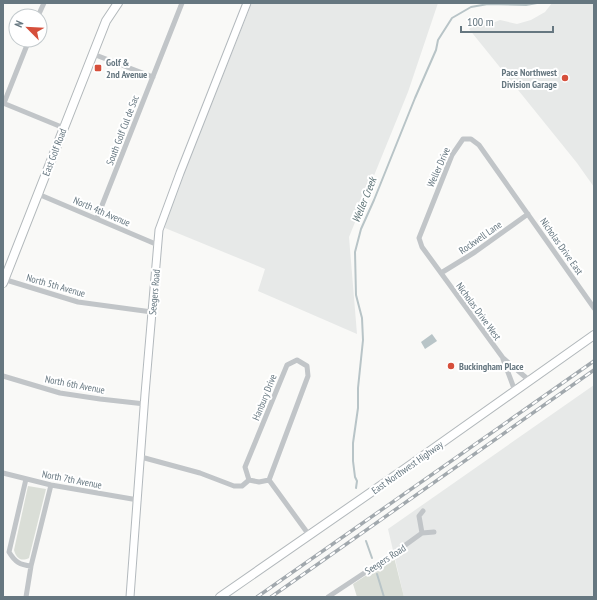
<svg xmlns="http://www.w3.org/2000/svg" width="597" height="600" font-family="'PT Sans Narrow',sans-serif">
	<style>
		.built { fill: #e7e9e8 }
		.green { fill: #daded7 }
		.water { fill: #b8c4c7 }
		.lines { fill: none; stroke-linecap: round; stroke-linejoin: round }
		.stream { stroke: #b8c4c7; stroke-width: 2 }
		.secondary-casing { stroke: #b3b9bd; stroke-width: 9 }
		.primary-casing { stroke: #b2b8bb; stroke-width: 10 }
		.street { stroke: #c1c5c8; stroke-width: 5 }
		.secondary { stroke: #fff; stroke-width: 7 }
		.primary { stroke: #fff; stroke-width: 8 }
		.rail-casing { stroke: #a1a8ad; stroke-width: 3.5 }
		.rail { stroke: #fff; stroke-width: 2; stroke-dasharray: 6; stroke-linecap: butt }
		.poi-dot { fill: #d64f3b; stroke: #fff; stroke-width: 1.5 }
		.labels { text-anchor: middle; stroke-width: 4; stroke-linejoin: round; paint-order: stroke }
		.poi-label { font-size: 10px; font-weight: bold; fill: #667780; stroke: #fff; text-anchor: start }
		.street-label { font-size: 10px; fill: #667780; stroke: #fff }
		.water-label { font-size: 11px; font-style: italic; fill: #617679; stroke: #fff }
	</style>
	<rect width="100%" height="100%" fill="#f9f9f7"/>
	<!-- built -->
	<path class="built" d="M252 3H438L408 92 349 237 357 334 258 291 265 269 165 228 166 217Z
		M552 3H594V187L577 163 469 29 481 20 485 26 500 20 517 24 531 20 545 12Z
		M594 385V597H404L388 529Z"/>
	<!-- green -->
	<path class="green" d="M28 486 46 489 29 558C21 562 16 558 14 550Z
		M394 557 404 597H357L353 584Z"/>
	<!-- water -->
	<path class="water" d="M432 334 437 341 425 349 421 342Z"/>
	<g class="lines">
		<!-- stream -->
		<path class="stream" d="M356 488 357 481 355 477 353 461V443L358 408V388L363 340 362 318 356 295 355 252 361 229 374 200 415 98 436 50 438 40 452 18 471 7 488 4 526 5 537 3
			M366 541 372 558
			M377 574 384 597"/>
		<defs>
			<path id="secondary" d="M130 597 145 394 159 230 180 173 247 3"/>
			<path id="primary" d="M3 283 93 54 106 21 118 3
				M220 597 406 468 594 335"/>
		</defs>
		<!-- secondary casing -->
		<use href="#secondary" class="secondary-casing"/>
		<!-- primary casing -->
		<use href="#primary" class="primary-casing"/>
		<!-- street -->
		<path class="street" d="M38 16 44 3
			M93 54 153 77
			M3 103 64 128
			M4 103 29 40
			M38 194 158 245
			M97 218 182 3
			M441 273 475 252 528 214
			M3 279 78 302 152 312
			M503 359 515 391
			M297 360 307 366 308 376 269 480 259 482 249 480 245 467 287 365Z
			M3 376 60 393 100 399 145 404
			M530 381 503 358 422 247 419 238 452 155 463 139H471L479 145 594 308
			M141 457 200 473 234 486H242L249 480
			M3 473 51 485 138 500
			M26 479 9 552C15 562 20 565 31 566
			M269 480 309 535
			M422 533 419 516 423 511
			M26 597 31 566 51 485
			M328 597 393 554 422 533 434 532"/>
		<!-- secondary -->
		<use href="#secondary" class="secondary"/>
		<!-- primary -->
		<use href="#primary" class="primary"/>
		<defs>
			<path id="rail" d="M257 597 594 361
				M271 597 594 370"/>
		</defs>
		<!-- rail casing -->
		<use href="#rail" class="rail-casing"/>
		<!-- rail -->
		<use href="#rail" class="rail"/>
	</g>
	<!-- markers -->
	<g class="poi-dot">
		<rect x="94" y="64" width="8" height="8" rx="2"/>
		<circle cx="565" cy="78" r="4"/>
		<circle cx="451" cy="366" r="4"/>
	</g>
	<g class="labels">
		<!-- poi labels -->
		<g class="poi-label">
			<text x="106" y="66">Golf &amp;<tspan x="106" dy="12">2nd Avenue</tspan></text>
			<text x="557" y="76" text-anchor="end">Pace Northwest<tspan x="557" dy="12">Division Garage</tspan></text>
			<text x="459" y="370">Buckingham Place</text>
		</g>
		<!-- street labels -->
		<g class="street-label">
			<text transform="translate(122 130) rotate(-69)" y="4">South Golf Cul de Sac</text>
			<text transform="translate(54 152) rotate(-69)" y="4">East Golf Road</text>
			<text transform="translate(438 167) rotate(-66)" y="4">Weller Drive</text>
			<text transform="translate(102 211) rotate(23)" y="4">North 4th Avenue</text>
			<text transform="translate(480 237) rotate(-35)" y="4">Rockwell Lane</text>
			<text transform="translate(562 246) rotate(55)" y="4">Nicholas Drive East</text>
			<text transform="translate(56 285) rotate(16)" y="4">North 5th Avenue</text>
			<text transform="translate(154 292) rotate(-85)" y="4">Seegers Road</text>
			<text transform="translate(479 311) rotate(54)" y="4">Nicholas Drive West</text>
			<text transform="translate(75 384) rotate(11)" y="4">North 6th Avenue</text>
			<text transform="translate(264 397) rotate(-68)" y="4">Hanbury Drive</text>
			<text transform="translate(407 467) rotate(-35)" y="4">East Northwest Highway</text>
			<text transform="translate(72 479) rotate(11)" y="4">North 7th Avenue</text>
			<text transform="translate(385 559) rotate(-33)" y="4">Seegers Road</text>
		</g>
		<!-- water labels -->
		<g class="water-label">
			<text transform="translate(364 200) rotate(-68)" y="4">Weller Creek</text>
		</g>
	</g>
	<!-- border -->
	<rect width="597" height="600" fill="none" stroke="#667780" stroke-width="8"/>
	<!-- north arrow -->
	<g transform="translate(28 28) rotate(294)"><circle r="19" fill="#ffffff" stroke="#c2c9cc"/>
	<path d="M0-3L7 15L0 10L-7 15Z" fill="#d64f3b"/>
	<text y="-6" font-size="11" font-weight="bold" text-anchor="middle" fill="#667780">N</text>
	</g>
	<!-- scale -->
	<path d="M461 26v6h92v-6" fill="none" stroke="#667780" stroke-width="2"/>
	<text x="467" y="26" font-size="12" fill="#667780" stroke="#ffffff" stroke-width="3" paint-order="stroke">100 m</text>
</svg>
